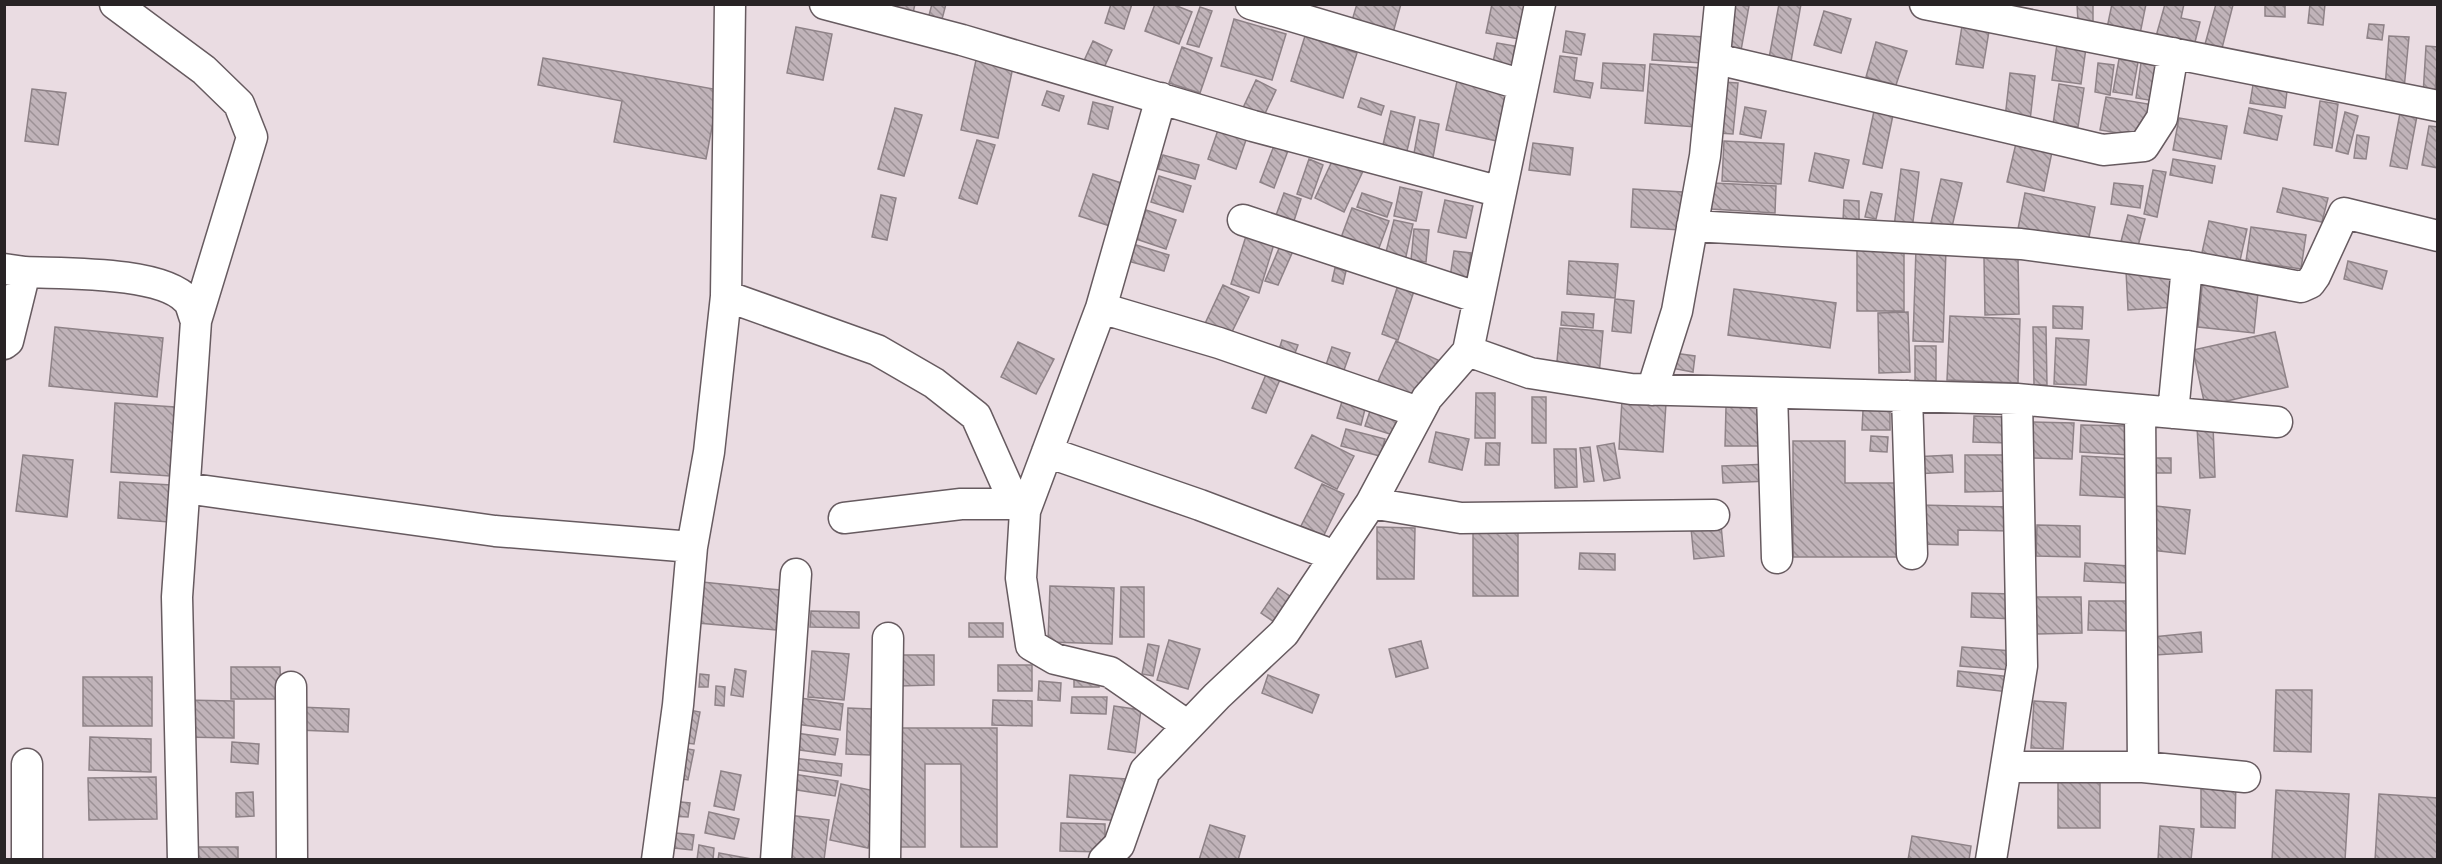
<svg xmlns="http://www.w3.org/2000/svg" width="2442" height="864" font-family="Bitter,serif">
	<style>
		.building { fill: url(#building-back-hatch); stroke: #8e8287; stroke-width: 1.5 }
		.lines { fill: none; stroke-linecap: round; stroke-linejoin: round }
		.street-casing { stroke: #675b60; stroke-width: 33 }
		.street { stroke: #fff; stroke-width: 30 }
	</style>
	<defs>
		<pattern id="building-back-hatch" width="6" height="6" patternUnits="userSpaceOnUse" patternTransform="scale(1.5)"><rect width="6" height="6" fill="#c0b3b9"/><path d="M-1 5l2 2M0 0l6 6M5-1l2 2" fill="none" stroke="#9c9196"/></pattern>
	</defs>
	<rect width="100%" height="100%" fill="#eadce2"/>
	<!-- building -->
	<path class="building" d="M878 4H915L913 13Z
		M932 4H946L941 23 928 19Z
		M1111 4H1132L1124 29 1105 23Z
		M1155 4H1172L1192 12 1179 44 1145 31Z
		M1357 4H1401L1391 40 1350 27Z
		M1492 4H1531L1524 40 1486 33Z
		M1730 4 1749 6 1740 56 1722 53Z
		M1779 4H1801L1789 73 1767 69Z
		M2077 4H2093V21L2078 22Z
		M2112 4H2146L2140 34 2107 28Z
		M2165 4H2184L2181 18 2200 22 2193 50 2155 40Z
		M2216 4 2233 5 2221 52 2204 48Z
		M2265 4H2285V17L2265 16Z
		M2310 4H2325L2323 25 2308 23Z
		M1200 7 1212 11 1199 47 1187 44Z
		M1824 11 1851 19 1841 53 1814 45Z
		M1234 19 1286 34 1272 80 1221 66Z
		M2369 24 2384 25 2382 40 2367 38Z
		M1962 26 1989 31 1983 68 1956 64Z
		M796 27 832 34 823 80 787 73Z
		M1566 31 1585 34 1581 55 1563 52Z
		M1654 34 1705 37 1703 63 1652 60Z
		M1305 36 1357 53 1343 98 1291 81Z
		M2389 36 2409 37 2404 89 2385 88Z
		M1093 41 1112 50 1102 72 1083 63Z
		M1876 42 1907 51 1896 85 1866 77Z
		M1497 43 1515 46 1511 71 1492 67Z
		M2057 44 2086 48 2081 84 2052 80Z
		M2426 46 2438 47 2435 95H2423Z
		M1182 47 1212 58 1200 93 1169 83Z
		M1560 56 1577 58 1574 80 1593 83 1590 98 1554 92Z
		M543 58 719 90 706 159 614 142 622 101 538 85Z
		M2119 59 2138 62 2132 95 2113 92Z
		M976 60 1013 67 998 138 961 130Z
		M1603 63 1645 65 1643 91 1601 88Z
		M2098 63 2114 65 2110 95 2095 92Z
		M2141 63 2166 67 2161 102 2136 98Z
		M1650 64 1701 68 1696 127 1645 123Z
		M2010 73 2035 76 2030 121 2005 118Z
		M1458 77 1509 88 1497 141 1446 130Z
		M1256 80 1276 90 1262 120 1242 110Z
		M1723 82 1738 83 1733 134 1718 133Z
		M2059 84 2084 88 2078 127 2053 124Z
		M2253 85 2287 91 2285 108 2250 103Z
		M32 89 66 93 58 145 25 141Z
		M1047 91 1064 96 1059 111 1042 105Z
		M2106 97 2154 105 2148 138 2100 130Z
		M1361 98 1384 106 1381 115 1358 107Z
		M2320 101 2338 104 2332 148 2314 145Z
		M1093 102 1113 107 1108 129 1088 124Z
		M1745 107 1766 111 1761 138 1740 134Z
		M895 108 922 115 904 176 878 169Z
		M2249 108 2282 116 2277 140 2244 133Z
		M1391 111 1415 117 1406 155 1382 149Z
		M1874 111 1893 115 1882 168 1863 164Z
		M2345 112 2358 116 2348 154 2336 151Z
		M2400 113 2417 116 2407 169 2390 166Z
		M2179 118 2227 126 2221 159 2173 150Z
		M1420 120 1439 124 1432 163 1413 159Z
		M2429 126 2438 127V168L2422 165Z
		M1219 127 1247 137 1236 169 1208 159Z
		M2357 135 2369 137 2366 159 2354 158Z
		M2017 139 2053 147 2044 191 2007 182Z
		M977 140 995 145 977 204 959 198Z
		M1724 141 1784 144 1781 184 1722 181Z
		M1275 143 1289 148 1274 188 1260 182Z
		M1533 143 1573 148 1570 175 1529 170Z
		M1815 153 1849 160 1843 188 1809 181Z
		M1163 155 1199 165 1195 179 1158 169Z
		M1334 157 1363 171 1344 212 1315 198Z
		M1309 159 1323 165 1311 199 1297 194Z
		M2173 159 2215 166 2212 183 2170 175Z
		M1901 169 1919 172 1912 230 1894 227Z
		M2153 170 2166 172 2157 217 2144 214Z
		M1093 174 1128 185 1113 227 1079 216Z
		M1159 176 1191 186 1183 212 1151 202Z
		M1941 179 1962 183 1952 227 1931 223Z
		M1713 183 1776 186 1775 213 1711 209Z
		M2114 183 2143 186 2140 208 2111 204Z
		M1400 187 1422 192 1416 221 1394 216Z
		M2283 188 2328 198 2322 222 2277 212Z
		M1633 189 1683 192 1681 230 1631 227Z
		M1871 192 1882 194 1876 219 1865 217Z
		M1284 193 1301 199 1292 227 1274 221Z
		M1362 193 1392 203 1387 217 1357 207Z
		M2025 193 2095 207 2087 247 2017 234Z
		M881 195 896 198 887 240 872 237Z
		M1445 200 1473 206 1466 238 1438 232Z
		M1844 200 1859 201V222L1843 221Z
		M1352 208 1389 221 1376 256 1339 243Z
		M1146 210 1176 220 1166 249 1136 239Z
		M2128 215 2145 219 2136 254 2119 249Z
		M1394 220 1413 224 1405 261 1385 256Z
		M2209 221 2247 229 2239 265 2201 257Z
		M2251 227 2306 235 2301 269 2246 261Z
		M1414 229 1429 230 1426 262 1411 260Z
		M1246 236 1274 244 1259 293 1231 284Z
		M1133 244 1169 255 1164 271 1128 261Z
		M1280 246 1293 251 1278 285 1265 281Z
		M1916 248 1946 249 1943 342 1913 341Z
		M1857 250H1904V311H1857Z
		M1454 251 1471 253 1466 287 1449 284Z
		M2018 257 2019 314 1985 315 1984 258Z
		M1569 261 1618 264 1615 298 1567 294Z
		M2348 261 2387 271 2382 289 2344 279Z
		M1335 268 1346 271 1343 284 1332 281Z
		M2175 269 2176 307 2128 310 2126 271Z
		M2203 277 2259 283 2254 333 2198 327Z
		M1223 285 1249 297 1228 340 1203 328Z
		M1398 285 1414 291 1398 340 1382 334Z
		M1734 289 1836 303 1830 348 1728 335Z
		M1615 299 1634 301 1631 333 1612 331Z
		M2053 306 2083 307 2082 329 2053 328Z
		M1562 312 1594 314 1593 328 1561 325Z
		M1908 312 1910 372 1879 373 1878 313Z
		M1950 316 2020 319 2018 383 1947 380Z
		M55 327 163 338 157 397 49 386Z
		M2033 327H2046L2047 385H2034Z
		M1560 328 1603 331 1599 375 1556 372Z
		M2275 332 2288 387 2205 406 2193 350Z
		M2056 338 2089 340 2086 385 2054 384Z
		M1282 340 1298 345 1292 361 1277 356Z
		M1396 341 1438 360 1416 407 1375 388Z
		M1018 342 1054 359 1036 394 1001 377Z
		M1915 346H1936V381H1915Z
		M1332 347 1350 353 1344 370 1326 365Z
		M1674 353 1695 356 1693 372 1671 368Z
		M1267 372 1281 377 1266 413 1252 408Z
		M1476 393H1495V438H1475Z
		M1532 397H1546V443H1532Z
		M1343 398 1366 405 1361 425 1337 418Z
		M1622 400 1666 403 1663 452 1619 449Z
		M115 403 175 407 170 476 111 472Z
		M1726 407H1765L1764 446H1725Z
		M1371 408 1402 418 1396 436 1365 426Z
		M1863 410 1890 411V430H1862Z
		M1974 416 2010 417 2009 443 1973 442Z
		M2031 422 2074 423 2072 459 2030 458Z
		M2081 425 2130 426 2129 455 2080 452Z
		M2213 426 2215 477 2200 478 2197 427Z
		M1346 429 1385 439 1380 456 1341 446Z
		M1436 432 1469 439 1462 470 1429 462Z
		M1312 435 1354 456 1337 489 1295 468Z
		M1871 436 1888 437 1887 452 1870 451Z
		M1793 441H1845V483H1898V557H1793Z
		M1486 443H1500L1499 465H1485Z
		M1614 443 1620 478 1604 481 1597 446Z
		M1590 447 1594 481 1584 482 1580 448Z
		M1554 449H1576L1577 487 1555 488Z
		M23 455 73 460 67 517 16 511Z
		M1952 455 1953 472 1913 474 1912 457Z
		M1965 455H2009L2010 491 1965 492Z
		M2082 456 2136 459 2133 498 2080 495Z
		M2151 458H2171V473H2151Z
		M1769 464V481L1723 483 1722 466Z
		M120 482 171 485 169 522 118 518Z
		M1322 484 1344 494 1323 537 1301 526Z
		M1918 505 2011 507V531L1958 530V545L1917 544Z
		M2156 506 2190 510 2185 554 2151 550Z
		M1721 525 1724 556 1694 559 1691 528Z
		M2037 525 2080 526V557L2036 556Z
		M1473 526H1518V596H1473Z
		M1377 527 1415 528 1414 579H1377Z
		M1580 553 1615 554V570L1579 569Z
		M2085 563 2129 566 2128 583 2084 581Z
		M702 582 780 590 776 630 698 623Z
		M1050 586 1114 588 1112 644 1048 642Z
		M1121 587H1144V637H1120Z
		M1278 588 1300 603 1283 628 1261 613Z
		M1972 593 2014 594V619L1971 617Z
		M2036 597H2081L2082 633 2037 634Z
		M2089 601H2134V631L2088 630Z
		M811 611 859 612V628L810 627Z
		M969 623H1003V637H969Z
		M2201 632 2202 652 2155 655 2153 637Z
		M1169 640 1200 649 1188 689 1157 680Z
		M1421 641 1428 668 1396 677 1389 649Z
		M1148 644 1159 646 1153 676 1142 674Z
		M1962 647 2012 651 2011 670 1960 666Z
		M812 651 849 654 844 700 808 697Z
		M898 655H934V685L899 686Z
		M998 665H1032V691H998Z
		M231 667H280L281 699H231Z
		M735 669 746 671 743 697 731 695Z
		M1958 671 2011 677 2009 692 1957 686Z
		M700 674 709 675 708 687H699Z
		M1268 675 1319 695 1312 713 1262 693Z
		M1074 676H1099V687H1074Z
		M83 677H152V726H83Z
		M1039 681 1061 683 1060 701 1038 700Z
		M716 686 725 687 724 706 715 705Z
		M2276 690H2312L2311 752 2274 751Z
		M1072 697H1107L1106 714 1071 713Z
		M800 698 843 704 840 730 796 724Z
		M182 700 234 701V738L182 737Z
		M993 700 1032 701V726L992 725Z
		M2034 701 2066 703 2063 749 2031 748Z
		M1114 706 1141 710 1135 753 1108 749Z
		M298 707 349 709 348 732 297 730Z
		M848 708 872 709 870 755 846 754Z
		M684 709 700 712 694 744 678 742Z
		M890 728H997V847H961V764H925V847H890Z
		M796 733 838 739 835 755 793 749Z
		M90 737 151 739V772L89 770Z
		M232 742 259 744 258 764 231 762Z
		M677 747 694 750 688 780 671 777Z
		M793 758 842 764 841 776 792 769Z
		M721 771 741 775 734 810 714 806Z
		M793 774 838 781 835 796 791 789Z
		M1070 775 1126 779 1122 821 1067 817Z
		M156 777 157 819 89 820 88 778Z
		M2058 777H2100V828H2058Z
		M2201 777 2236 778 2235 828 2201 827Z
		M841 784 880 792 868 848 830 840Z
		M2276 790 2349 794 2345 860H2272Z
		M253 792 254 816 236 817V793Z
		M2379 794 2438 798V860H2375Z
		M671 801 690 803 688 817 670 816Z
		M709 812 739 819 734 839 705 833Z
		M788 815 829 820 824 860H782Z
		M1061 823 1105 824V852L1060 851Z
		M1210 825 1245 836 1238 860H1199Z
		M2160 826 2194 829 2191 860H2158Z
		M676 833 694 835 692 850 674 848Z
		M1912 836 1971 846 1969 860H1908Z
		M699 845 714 848 713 860H697Z
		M192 847H238V860H192Z
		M719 853 757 860H718Z"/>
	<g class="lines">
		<defs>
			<path id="street" d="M115 4 204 70 239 104 252 137 196 321 177 597 183 860
				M825 4 962 40 1253 126 1501 192
				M1251 4 1523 85
				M1925 4 2438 106
				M1716 55 1725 61 2103 150 2144 146 2162 118 2173 53
				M1243 220 1479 298
				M1692 226 2021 244 2187 266 2301 287 2310 283 2315 276 2344 213 2438 236
				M4 269 25 272 8 341 4 344
				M25 272C64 274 161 271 187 300 192 305 193 315 196 321
				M726 296 877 350 934 383 976 416 1015 504 1025 511
				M1101 308 1161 98
				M1468 351 1530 373 1631 389 2017 399 2277 422
				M1652 390 1677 311 1705 156 1720 4
				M1772 393 1777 558
				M1907 396 1912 554
				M2140 410 2143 767
				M2173 413 2187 266
				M1047 452 1200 505 1335 556
				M185 488 495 531 692 547
				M1371 503 1461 518 1714 515
				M844 518 961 504H1015
				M291 687 292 860
				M1188 726 1110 672 1055 659 1031 645 1021 578 1025 511 1101 308 1219 343 1418 412
				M27 764V860
				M2006 767H2143L2245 777
				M657 860 678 705 692 547 709 452 726 296 730 4
				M776 860 796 574
				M885 860 888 638
				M1104 860 1119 845 1145 771 1217 696 1284 633 1371 503 1427 398 1468 351 1540 4
				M1991 860 2022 666 2017 399"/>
		</defs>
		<!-- street casing -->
		<use href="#street" class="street-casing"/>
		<!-- street -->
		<use href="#street" class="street"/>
	</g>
	<!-- border -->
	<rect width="2442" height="864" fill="none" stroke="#282325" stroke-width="12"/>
</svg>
